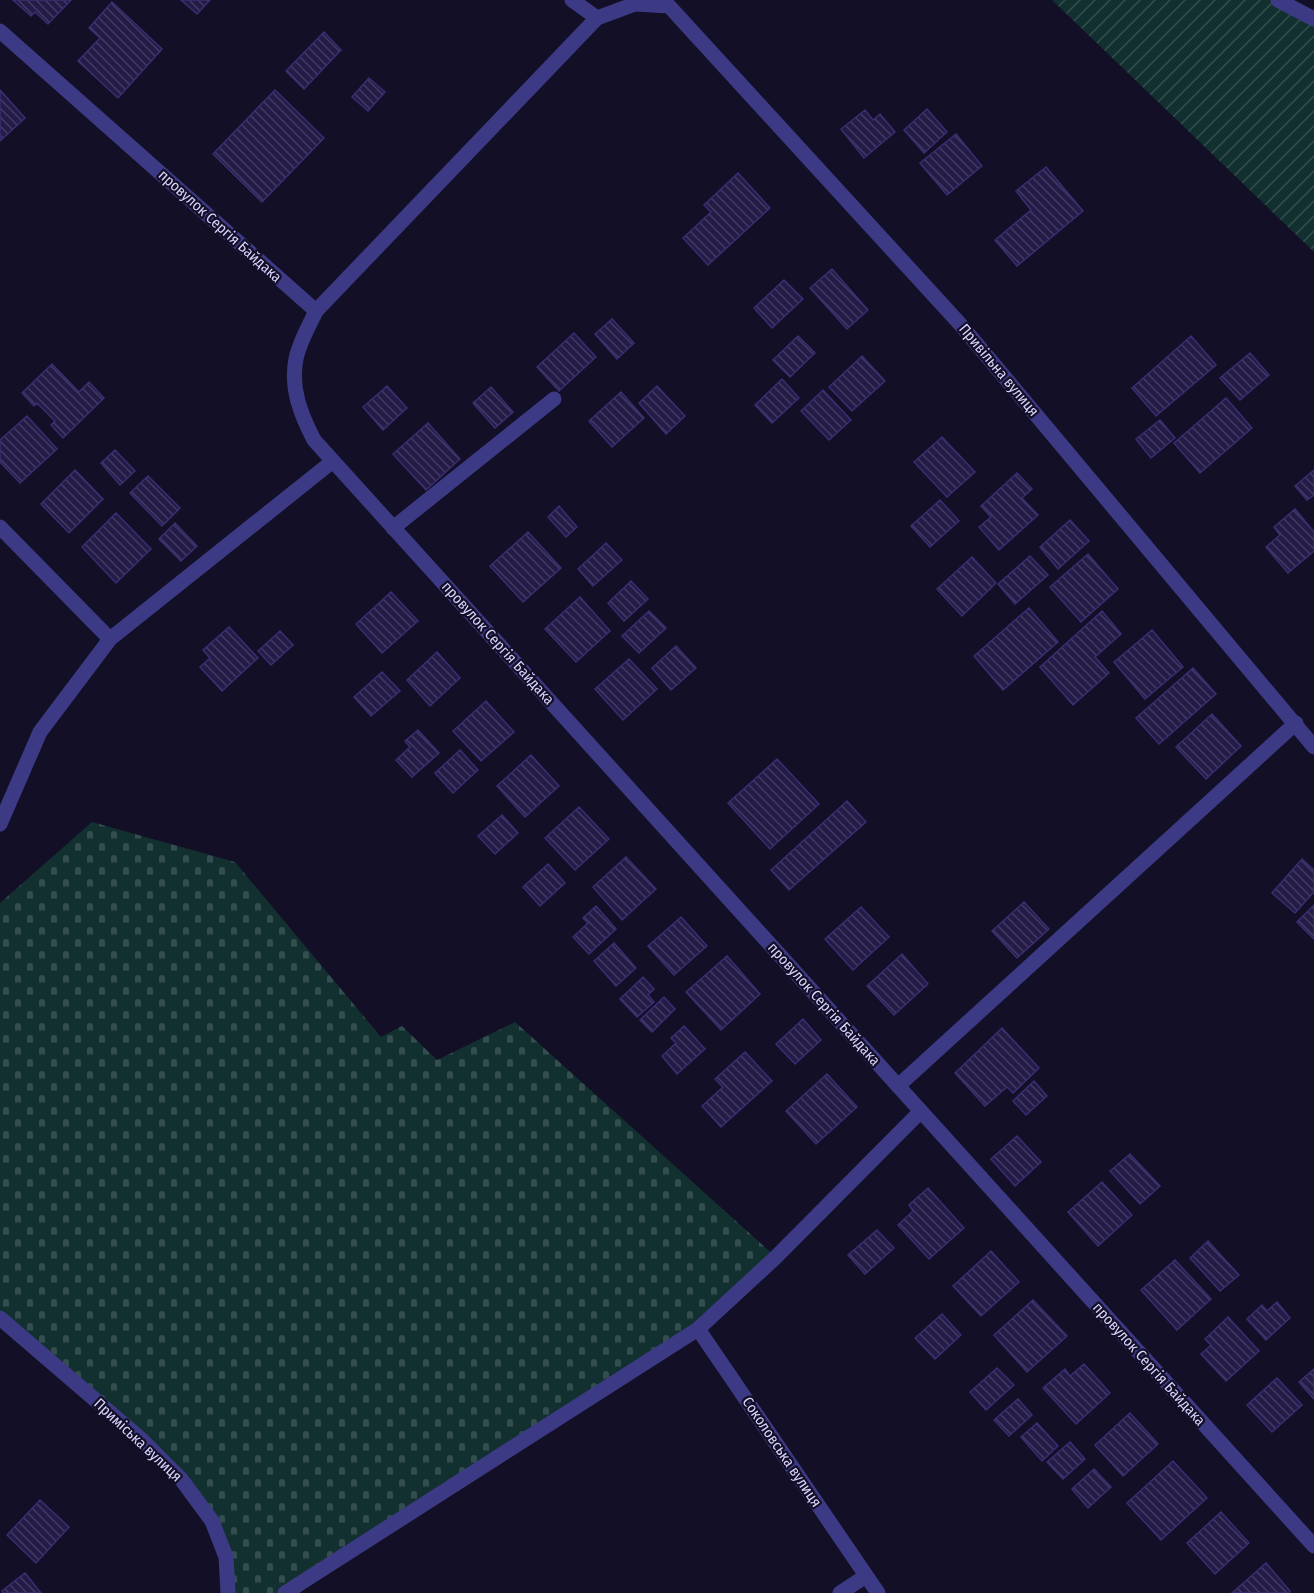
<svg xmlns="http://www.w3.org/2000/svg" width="1314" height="1593" font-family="'Fira Sans Condensed',sans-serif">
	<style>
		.cemetery { fill: url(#cemetery-stones) }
		.garden { fill: url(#garden-furrows) }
		.building { fill: url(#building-back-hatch); stroke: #3b2d73; stroke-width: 1.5 }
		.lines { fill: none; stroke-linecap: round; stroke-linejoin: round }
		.lane { stroke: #3d3a85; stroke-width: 15 }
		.street { stroke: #3d3a85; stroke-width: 15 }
		.labels { text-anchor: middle; stroke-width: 4.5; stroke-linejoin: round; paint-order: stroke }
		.street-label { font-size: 15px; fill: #d9d4ff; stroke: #130f26 }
	</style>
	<defs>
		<pattern id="cemetery-stones" width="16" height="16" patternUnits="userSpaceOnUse" patternTransform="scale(1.5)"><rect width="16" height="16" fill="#12302f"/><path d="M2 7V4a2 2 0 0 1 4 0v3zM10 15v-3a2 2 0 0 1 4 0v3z" fill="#344d4e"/></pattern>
		<pattern id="garden-furrows" width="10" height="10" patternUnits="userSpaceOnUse" patternTransform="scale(1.5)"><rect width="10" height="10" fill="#12302f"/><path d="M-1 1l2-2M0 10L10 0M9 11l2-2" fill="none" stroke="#344d4e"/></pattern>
		<pattern id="building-back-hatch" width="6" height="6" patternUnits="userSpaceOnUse" patternTransform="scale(1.5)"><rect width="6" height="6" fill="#241b47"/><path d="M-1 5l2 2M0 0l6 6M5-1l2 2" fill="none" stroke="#433b63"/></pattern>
	</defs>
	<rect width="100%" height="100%" fill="#130f26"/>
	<!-- cemetery -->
	<path class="cemetery" d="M92 822 235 862 381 1037 402 1026 437 1060 515 1022 776 1257 698 1329 285 1593H228L226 1557 181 1479 0 1318V903Z"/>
	<!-- garden -->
	<path class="garden" d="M1052 0H1278L1314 19V252Z"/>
	<!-- building -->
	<path class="building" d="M13 0H71L48 24 35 12 31 16Z
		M181 0H210L197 14Z
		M112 2 162 49 118 98 78 61 100 38 89 28Z
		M324 32 341 50 304 89 286 71Z
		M369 78 385 92 368 111 352 97Z
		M0 90 25 118 0 141Z
		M275 90 324 138 262 202 213 154Z
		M927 109 947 132 924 153 904 130Z
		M865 110 873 120 880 114 895 132 864 158 841 129Z
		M956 134 982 166 947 195 920 163Z
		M1046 167 1083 211 1017 266 995 240 1031 210 1016 191Z
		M738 173 770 208 708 265 683 238 711 212 704 205Z
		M832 269 868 310 847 329 810 288Z
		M784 280 803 299 772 328 754 308Z
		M612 319 634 343 617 359 595 334Z
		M574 333 596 357 559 391 537 367Z
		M798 336 815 353 790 377 773 360Z
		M1191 336 1216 365 1156 416 1132 388Z
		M1250 353 1269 375 1240 400 1220 378Z
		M862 356 885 381 852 411 829 387Z
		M52 364 79 392 89 382 104 398 63 438 51 425 55 421 37 403 34 406 22 393Z
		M782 379 799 398 772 423 755 405Z
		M387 386 407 408 383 430 363 407Z
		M657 386 685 416 666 434 639 403Z
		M491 387 513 412 495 428 473 403Z
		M823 390 851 420 829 440 801 411Z
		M621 392 644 418 612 447 589 421Z
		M1226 398 1252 428 1200 473 1174 443Z
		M27 416 57 449 20 483 0 462V440Z
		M1160 420 1175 438 1151 458 1136 439Z
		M428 423 460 459 426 490 393 454Z
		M942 437 975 472 947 497 914 462Z
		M115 450 135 471 120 485 101 463Z
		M75 470 103 499 69 533 41 504Z
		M1314 470V495L1307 500 1295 486Z
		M1017 473 1032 489 1022 498 1038 515 999 550 979 527 991 517 981 506Z
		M148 476 180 508 162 526 130 493Z
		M940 500 959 521 930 547 911 526Z
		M559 506 577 527 566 537 548 517Z
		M1295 509 1314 532V551L1288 573 1266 547 1280 535 1274 527Z
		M116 513 151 549 116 583 82 547Z
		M1070 520 1089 541 1058 569 1040 547Z
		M175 523 197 546 181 561 159 539Z
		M528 532 561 568 523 602 490 566Z
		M606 543 622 560 593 586 578 569Z
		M1088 554 1118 589 1081 622 1050 587Z
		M1030 556 1048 575 1015 604 998 584Z
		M972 557 996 583 962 616 937 589Z
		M631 581 648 599 624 621 608 603Z
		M391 592 418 621 382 653 356 624Z
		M580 597 610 631 576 662 545 629Z
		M1029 608 1058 642 1003 690 974 656Z
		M649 611 666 628 639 653 622 636Z
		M1102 611 1121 634 1095 657 1109 673 1073 705 1040 667Z
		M229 627 258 658 222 691 200 667 210 658 203 650Z
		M1152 630 1183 667 1145 699 1114 662Z
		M280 631 293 645 271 665 258 651Z
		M676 646 696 668 671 690 652 668Z
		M437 652 460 678 430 706 407 680Z
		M629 659 657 689 623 720 595 689Z
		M1193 668 1216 694 1159 744 1136 718Z
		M382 672 400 691 371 716 354 697Z
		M486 701 514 732 481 761 453 731Z
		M1212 714 1241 746 1206 779 1176 747Z
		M418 730 439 753 412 777 396 760 410 747 405 741Z
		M460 750 478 770 453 793 435 773Z
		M531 755 559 786 525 817 497 786Z
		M777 759 819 804 770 849 728 803Z
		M847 801 866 822 789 890 771 870Z
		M579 807 609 839 575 870 545 838Z
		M502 815 518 833 495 854 478 836Z
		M626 857 656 889 622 920 593 887Z
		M1302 859 1314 870V892L1295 913 1272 893Z
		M548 864 565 883 540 906 523 887Z
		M1024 902 1049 929 1017 958 992 931Z
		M1314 905V939L1297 922Z
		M596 906 616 929 589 954 573 937 588 923 583 918Z
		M861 907 889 937 853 970 825 939Z
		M681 917 707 946 674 975 648 946Z
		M614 943 636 968 616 986 594 961Z
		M902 954 928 984 894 1015 867 986Z
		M727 956 760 994 721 1030 686 992Z
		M643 977 654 989 648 995 654 1002 637 1017 620 999Z
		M664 997 675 1009 652 1032 640 1020Z
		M803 1019 821 1040 795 1064 776 1044Z
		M684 1026 705 1049 677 1074 662 1056 676 1043 671 1038Z
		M1002 1028 1039 1068 1013 1093 1007 1087 985 1106 955 1073Z
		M745 1052 772 1081 721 1127 702 1106 723 1087 715 1079Z
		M827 1074 857 1107 816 1144 786 1111Z
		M1034 1081 1047 1096 1026 1115 1013 1101Z
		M1017 1136 1041 1162 1015 1186 991 1159Z
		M1130 1154 1160 1186 1140 1204 1110 1171Z
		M1102 1182 1132 1215 1098 1246 1068 1212Z
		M928 1188 964 1228 929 1259 898 1225 913 1211 909 1205Z
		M877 1230 894 1248 865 1274 848 1255Z
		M1208 1241 1239 1275 1220 1291 1190 1258Z
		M991 1251 1019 1282 981 1316 953 1286Z
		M1175 1260 1211 1299 1177 1330 1141 1290Z
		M1033 1300 1067 1336 1027 1372 994 1335Z
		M1277 1302 1290 1318 1266 1340 1247 1319 1262 1305 1267 1311Z
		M942 1314 961 1335 935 1359 915 1338Z
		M1228 1317 1259 1351 1226 1381 1201 1354 1211 1345 1205 1339Z
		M1084 1364 1110 1393 1076 1424 1043 1388 1065 1369 1070 1376Z
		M997 1368 1014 1385 986 1410 970 1392Z
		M1314 1369V1399L1299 1382Z
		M1277 1378 1302 1405 1272 1432 1247 1405Z
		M1018 1399 1032 1415 1009 1436 994 1420Z
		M1130 1413 1158 1444 1123 1476 1095 1445Z
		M1037 1423 1058 1446 1042 1461 1021 1437Z
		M1070 1442 1085 1459 1063 1479 1047 1462Z
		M1173 1461 1207 1498 1161 1540 1127 1503Z
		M1094 1469 1111 1487 1088 1508 1072 1489Z
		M40 1500 69 1527 36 1563 7 1535Z
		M1221 1512 1249 1543 1215 1574 1187 1543Z
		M1266 1563 1290 1591 1289 1593H1232Z
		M25 1573 41 1593H3L2 1591Z"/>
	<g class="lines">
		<!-- lane -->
		<path class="lane" d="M572 0 597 18
			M1278 0 1314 19
			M393 528 554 399
			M898 1086 1296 723"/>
		<!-- street -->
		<path class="street" d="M0 31 316 311C309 326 299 343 296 359 290 388 301 415 314 440L1314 1546
			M316 311 597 18 635 4 669 6 960 324 1314 747
			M0 527 110 639
			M0 824 40 732 110 639 333 461
			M0 1318 142 1440 181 1479 212 1521 226 1557 228 1593
			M698 1329 878 1593
			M285 1593 698 1329 776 1257 921 1111
			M840 1593 866 1576"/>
	</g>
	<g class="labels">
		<!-- street labels -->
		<g class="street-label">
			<text transform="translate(220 226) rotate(42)" y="5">провулок Сергія Байдака</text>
			<text transform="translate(999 370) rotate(50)" y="5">Привільна вулиця</text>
			<text transform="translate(498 643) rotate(48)" y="5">провулок Сергія Байдака</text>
			<text transform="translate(824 1004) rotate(48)" y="5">провулок Сергія Байдака</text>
			<text transform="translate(1149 1364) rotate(48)" y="5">провулок Сергія Байдака</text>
			<text transform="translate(138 1440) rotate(43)" y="5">Приміська вулиця</text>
			<text transform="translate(782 1452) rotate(56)" y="5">Соколовська вулиця</text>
		</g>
	</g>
</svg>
